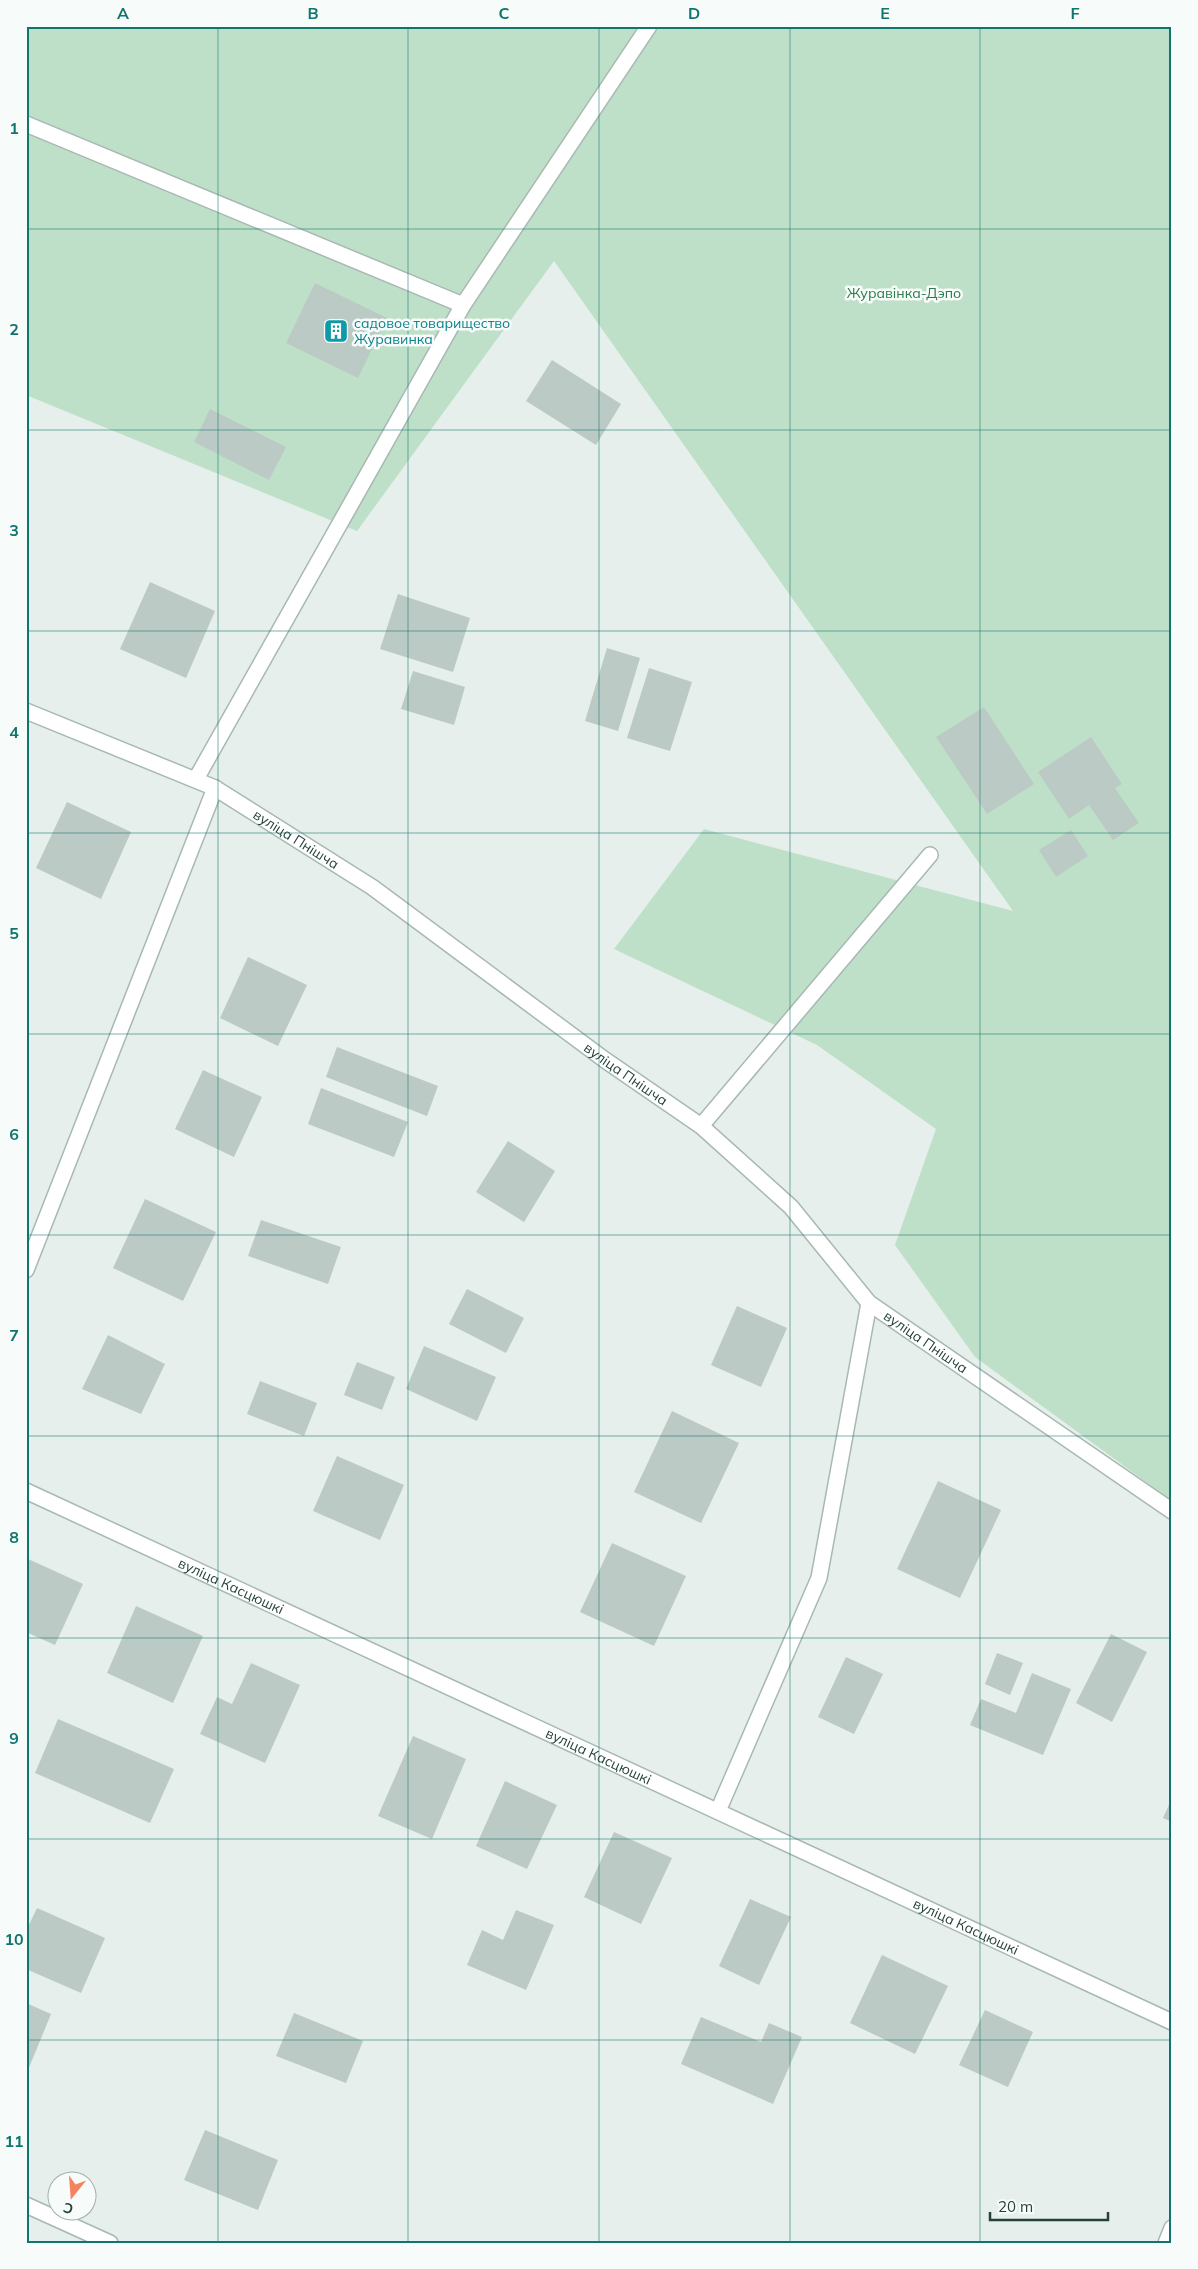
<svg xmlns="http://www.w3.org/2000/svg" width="1198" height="2269" font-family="Mulish,sans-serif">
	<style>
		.green { fill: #bfe0c8 }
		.building { fill: #bbcac4 }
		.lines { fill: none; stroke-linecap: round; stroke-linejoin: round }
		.minor-casing { stroke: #a8b8b2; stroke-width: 18 }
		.minor { stroke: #fff; stroke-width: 15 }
		.grid { fill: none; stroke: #0f766e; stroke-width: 1; stroke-opacity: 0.55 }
		.labels { text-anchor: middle; stroke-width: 5; stroke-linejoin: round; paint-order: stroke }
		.park-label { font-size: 14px; fill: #2d7a4b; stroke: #f7fbf9 }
		.culture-label { font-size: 14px; fill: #0d838f; stroke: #f7fbf9; text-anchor: start }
		.street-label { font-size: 14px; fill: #24423a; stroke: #f7fbf9 }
		.neatline { fill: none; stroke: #0f766e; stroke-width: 2 }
		.grid-label { font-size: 16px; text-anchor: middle; font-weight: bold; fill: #0f766e }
	</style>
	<rect width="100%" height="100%" fill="#e6efeb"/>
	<!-- green -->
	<path class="green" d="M26 26H1172V1501L975 1357 895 1245 936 1129 817 1045 614 949 704 829 1013 911 554 261 357 531 26 395Z"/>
	<!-- building -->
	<path class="building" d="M315 283 387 318 358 378 286 343Z
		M552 360 621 404 596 445 526 401Z
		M210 409 286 447 269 480 194 442Z
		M150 582 215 611 186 678 120 649Z
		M398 594 470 618 453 672 380 649Z
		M607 648 640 658 618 731 585 721Z
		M649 668 692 682 670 751 627 738Z
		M413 671 465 687 454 725 401 709Z
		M984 707 1034 784 987 814 936 737Z
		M1091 737 1122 784 1115 788 1139 823 1113 840 1089 805 1069 819 1038 772Z
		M67 802 131 832 101 899 36 868Z
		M1071 830 1088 856 1056 877 1039 850Z
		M248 957 307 985 278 1046 220 1018Z
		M337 1047 438 1086 427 1116 326 1077Z
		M203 1070 262 1097 234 1157 175 1129Z
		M321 1088 408 1122 394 1157 308 1124Z
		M508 1141 555 1171 524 1222 476 1192Z
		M145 1199 216 1232 183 1301 113 1268Z
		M261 1220 341 1247 328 1284 248 1256Z
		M467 1289 524 1318 506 1353 449 1324Z
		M737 1306 787 1328 761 1387 711 1365Z
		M108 1335 165 1364 141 1414 82 1389Z
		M424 1346 496 1377 477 1421 406 1389Z
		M357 1362 395 1377 382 1410 344 1395Z
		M260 1381 317 1403 304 1436 247 1414Z
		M672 1411 739 1443 701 1523 634 1492Z
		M337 1456 404 1485 380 1540 313 1511Z
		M938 1481 1001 1510 960 1598 897 1569Z
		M612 1543 686 1576 654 1646 580 1612Z
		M26 1558 83 1584 55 1645 26 1632Z
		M136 1606 203 1636 173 1703 107 1673Z
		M1111 1634 1147 1652 1112 1722 1076 1703Z
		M997 1653 1023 1663 1010 1695 985 1684Z
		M846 1657 883 1674 854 1734 818 1717Z
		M251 1663 300 1685 265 1763 200 1734 217 1697 232 1704Z
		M1032 1673 1071 1689 1043 1755 970 1725 981 1699 1016 1713Z
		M58 1719 174 1769 150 1823 35 1773Z
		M413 1736 466 1759 432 1839 378 1816Z
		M505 1781 557 1805 527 1869 476 1846Z
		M1172 1798V1822L1163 1818Z
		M614 1832 672 1858 641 1924 584 1897Z
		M750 1899 791 1917 759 1985 719 1966Z
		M37 1908 105 1938 81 1993 26 1969V1931Z
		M516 1910 554 1925 526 1990 467 1965 482 1930 503 1940Z
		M882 1955 948 1986 915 2054 850 2023Z
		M26 2003 51 2014 26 2075Z
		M985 2010 1033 2032 1008 2087 959 2065Z
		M294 2013 363 2041 346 2083 276 2056Z
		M701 2017 761 2042 769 2023 802 2037 773 2104 681 2064Z
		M205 2130 278 2160 258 2210 184 2180Z"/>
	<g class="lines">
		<defs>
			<g id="minor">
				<path d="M26 124 463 305"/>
				<path id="s1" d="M26 711 215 788 372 887 605 1060 701 1126 791 1207 869 1303 1172 1511"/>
				<path d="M196 779 463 305 649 26"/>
				<path d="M701 1126 930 855"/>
				<path d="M26 1270 215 788"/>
				<path id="s2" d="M26 1491 1172 2022"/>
				<path d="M718 1811 819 1578 869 1303"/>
				<path d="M26 2205 110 2243"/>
				<path d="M1166 2243 1172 2228"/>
			</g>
		</defs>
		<!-- minor casing -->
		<use href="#minor" class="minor-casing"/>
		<!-- minor -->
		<use href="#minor" class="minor"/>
	</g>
	<!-- grid -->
	<path class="grid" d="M218 26V2243M408 26V2243M599 26V2243M790 26V2243M980 26V2243M26 229H1172M26 430H1172M26 631H1172M26 833H1172M26 1034H1172M26 1235H1172M26 1436H1172M26 1638H1172M26 1839H1172M26 2040H1172"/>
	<!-- icons -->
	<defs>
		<symbol id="building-square" viewBox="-11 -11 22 22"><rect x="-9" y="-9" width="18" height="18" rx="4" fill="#0f9aa8" stroke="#f7fbf9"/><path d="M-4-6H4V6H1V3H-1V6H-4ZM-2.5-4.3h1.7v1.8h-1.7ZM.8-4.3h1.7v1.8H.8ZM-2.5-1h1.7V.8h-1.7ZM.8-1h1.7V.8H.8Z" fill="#fff"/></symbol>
	</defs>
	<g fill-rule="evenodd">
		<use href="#building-square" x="322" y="317" width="28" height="28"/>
	</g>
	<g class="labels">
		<!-- park labels -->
		<g class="park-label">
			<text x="904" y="298">Журавінка-Дэпо</text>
		</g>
		<!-- culture labels -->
		<g class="culture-label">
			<text x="354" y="328">садовое товарищество<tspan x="354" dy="16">Журавинка</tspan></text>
		</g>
		<!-- street labels -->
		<g class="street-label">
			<text dy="5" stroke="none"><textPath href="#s1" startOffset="300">вуліца Пнішча</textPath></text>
			<text dy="5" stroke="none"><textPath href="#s1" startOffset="705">вуліца Пнішча</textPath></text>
			<text dy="5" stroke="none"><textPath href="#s1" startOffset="1110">вуліца Пнішча</textPath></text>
			<text dy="5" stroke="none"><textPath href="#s2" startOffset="226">вуліца Касцюшкі</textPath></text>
			<text dy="5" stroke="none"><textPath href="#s2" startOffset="631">вуліца Касцюшкі</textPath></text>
			<text dy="5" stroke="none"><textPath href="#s2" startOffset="1036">вуліца Касцюшкі</textPath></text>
		</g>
	</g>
	<!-- border -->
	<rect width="1198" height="2269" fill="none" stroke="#f7fbf9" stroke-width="55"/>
	<!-- north arrow -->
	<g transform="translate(72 2196) rotate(197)"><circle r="24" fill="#f7fbf9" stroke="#a3b1ad"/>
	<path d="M0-4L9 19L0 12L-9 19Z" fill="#f4845f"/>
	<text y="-8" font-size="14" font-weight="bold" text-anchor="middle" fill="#24423a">С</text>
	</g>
	<!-- scale -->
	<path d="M990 2212v8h118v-8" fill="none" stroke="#24423a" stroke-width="2.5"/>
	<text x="998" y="2212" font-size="15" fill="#24423a" stroke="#f7fbf9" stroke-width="4" paint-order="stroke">20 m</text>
	<rect x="28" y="28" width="1142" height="2214" class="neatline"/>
	<g class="grid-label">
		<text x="123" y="19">A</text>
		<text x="313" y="19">B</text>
		<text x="504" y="19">C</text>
		<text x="694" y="19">D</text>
		<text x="885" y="19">E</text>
		<text x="1075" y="19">F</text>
		<text x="14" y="134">1</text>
		<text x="14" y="335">2</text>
		<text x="14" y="536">3</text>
		<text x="14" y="738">4</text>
		<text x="14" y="939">5</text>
		<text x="14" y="1140">6</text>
		<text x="14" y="1341">7</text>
		<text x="14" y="1543">8</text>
		<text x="14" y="1744">9</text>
		<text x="14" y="1945">10</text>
		<text x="14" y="2147">11</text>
	</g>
</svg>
